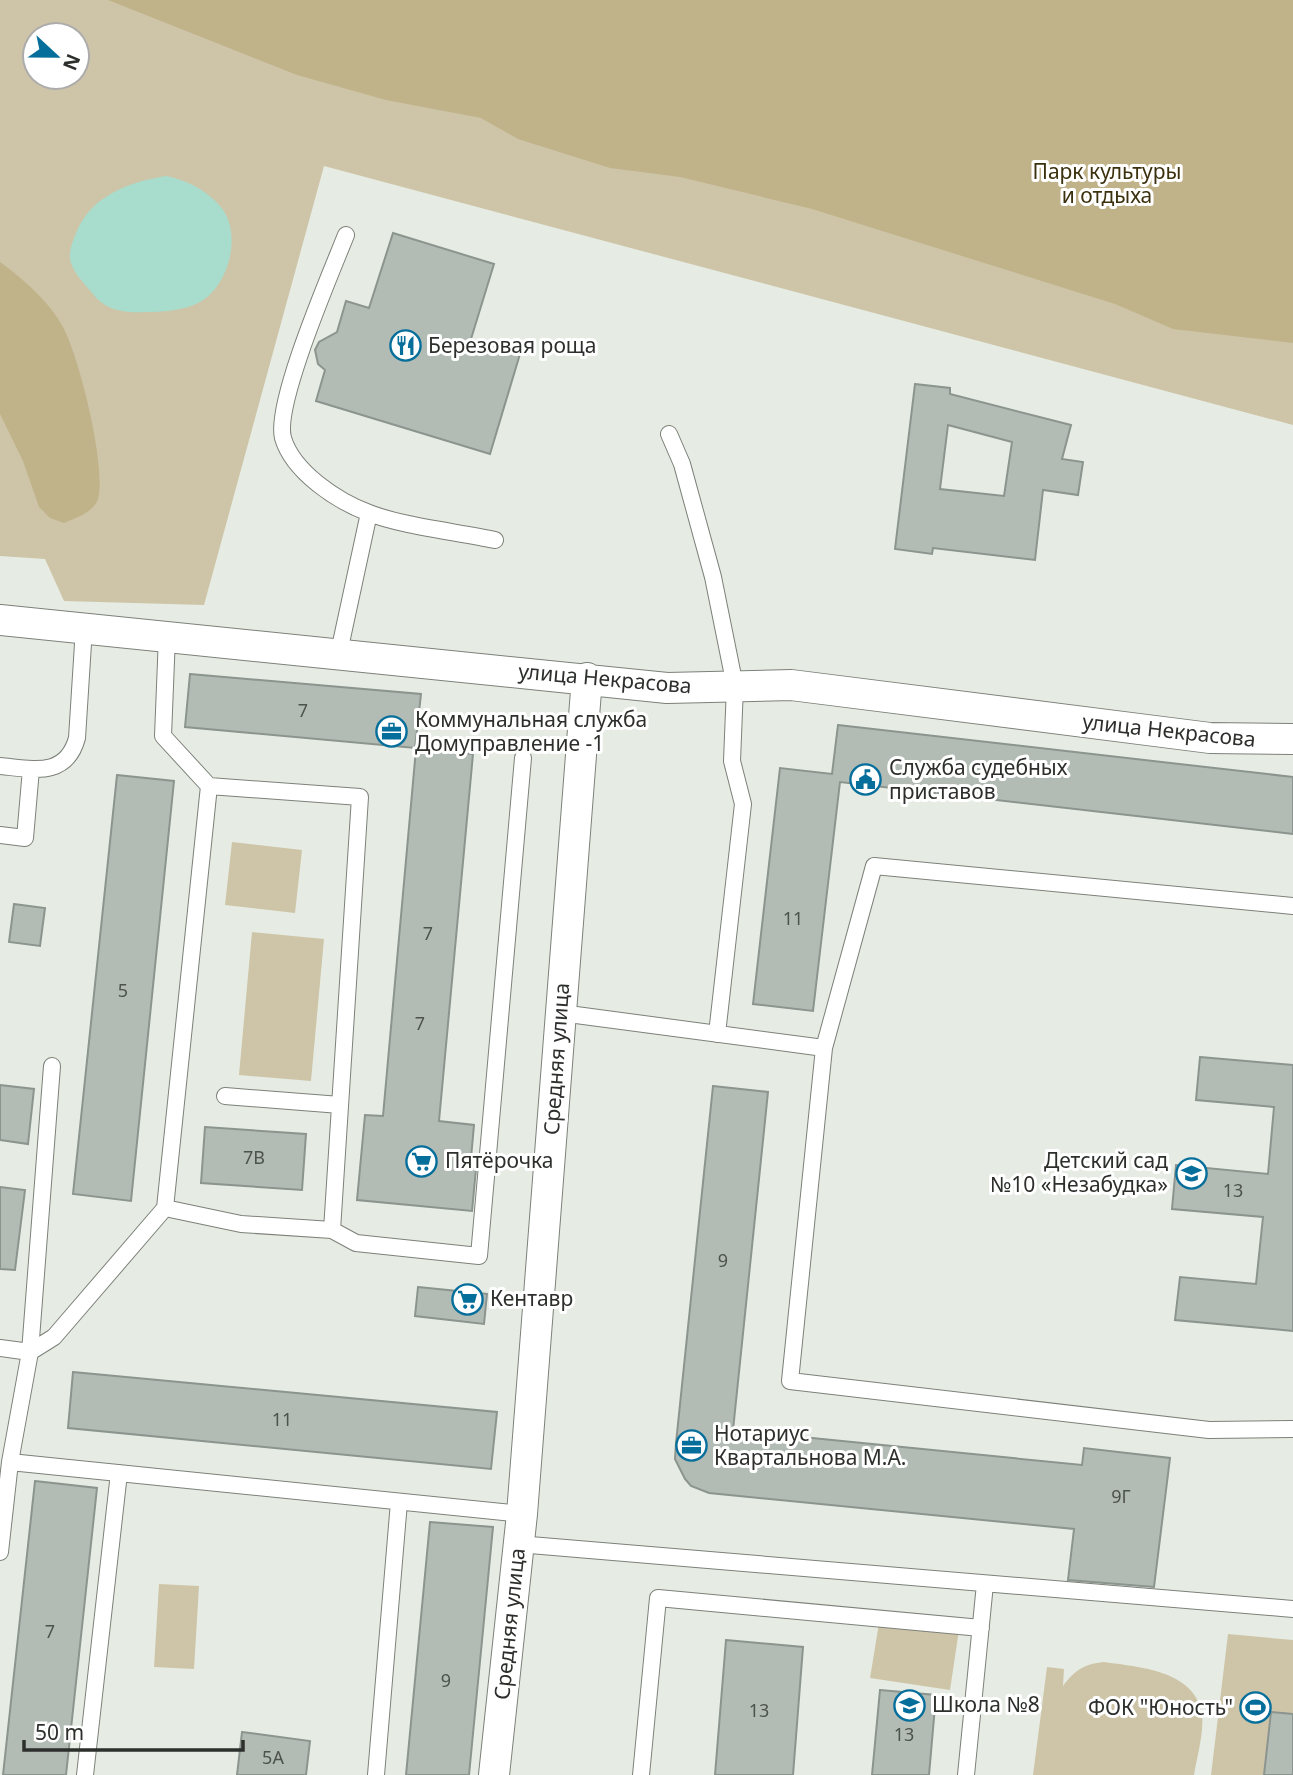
<svg xmlns="http://www.w3.org/2000/svg" width="1293" height="1775" font-family="'Noto Sans',sans-serif">
	<style>
		.green { fill: #cec5a8; fill-rule: evenodd }
		.forest { fill: #c0b38a }
		.water { fill: #a8dccd }
		.building { fill: #b2bcb5; stroke: #8b948e; stroke-width: 2; fill-rule: evenodd }
		.lines { fill: none; stroke-linecap: round; stroke-linejoin: round }
		.service-casing { stroke: #7c8179; stroke-width: 18 }
		.minor-casing { stroke: #7c8179; stroke-width: 32 }
		.service { stroke: #fff; stroke-width: 16 }
		.minor { stroke: #fff; stroke-width: 30 }
		.labels { text-anchor: middle; stroke-width: 6; stroke-linejoin: round; paint-order: stroke }
		.number-label { font-size: 18px; fill: #4e524e }
		.park-label { font-size: 21px; fill: #3b310e; stroke: #fff }
		.poi-label { font-size: 21px; fill: #2d2f2c; stroke: #fff; text-anchor: start }
		.street-label { font-size: 21px; fill: #2d2f2c; stroke: #fff }
	</style>
	<rect width="100%" height="100%" fill="#e6ece3"/>
	<!-- green -->
	<path class="green" d="M0 0H1293V425L324 166 204 605 64 601 45 559 0 556ZM35 35H77V77H35Z
		M232 842 302 850 295 913 225 905Z
		M252 932 324 939 311 1081 239 1075Z
		M159 1584 199 1586 194 1669 154 1667Z
		M880 1617 959 1630 950 1690 870 1678Z
		M1228 1634 1293 1640V1775H1211Z
		M1104 1662C1138 1667 1196 1670 1202 1715 1204 1733 1197 1757 1194 1775H1033L1047 1667 1064 1669 1063 1686C1075 1670 1084 1664 1104 1662Z"/>
	<!-- forest -->
	<path class="forest" d="M108 0H1293V343L1173 329 1115 304 812 209 680 177 610 168 518 139 481 118 386 100 297 75Z
		M0 262C23 279 49 301 63 327 79 356 107 468 98 499 94 512 76 518 64 523L50 518 39 507 23 461 0 414Z"/>
	<!-- water -->
	<path class="water" d="M166 176C187 180 206 190 220 206 244 233 228 289 198 303 182 311 162 312 145 312 125 313 106 311 93 294 85 284 72 272 70 259 69 250 73 241 76 233 91 196 128 182 166 176Z"/>
	<!-- building -->
	<path class="building" d="M393 233 494 264 471 339 520 354 490 454 316 401 325 370 318 364 315 350 319 342 337 332 346 301 369 308Z
		M915 384 950 388V394L1071 425 1062 459 1083 462 1078 495 1043 490 1035 560 933 548 932 554 895 549ZM948 425 1012 442 1004 496 940 489Z
		M190 674 421 694 415 748 185 727Z
		M838 725 1293 777V834L840 782 813 1011 753 1004 780 768 832 774Z
		M416 749 473 754 439 1121 474 1125 470 1169H476L472 1211 357 1200 365 1115 383 1116Z
		M117 775 174 781 131 1201 73 1194Z
		M14 904 45 908 40 946 9 942Z
		M1200 1057 1293 1065V1331L1175 1320 1180 1277 1256 1284 1263 1217 1172 1209 1176 1165 1268 1174 1274 1107 1196 1100Z
		M0 1085 34 1089 28 1144 0 1140Z
		M713 1086 768 1092 733 1430 1082 1465 1084 1448 1170 1458 1154 1587 1068 1580 1074 1529 709 1493 691 1486 685 1479 675 1459 676 1443Z
		M205 1127 306 1134 302 1190 201 1183Z
		M0 1187 25 1190 15 1270 0 1269Z
		M418 1287 487 1294 484 1324 415 1316Z
		M73 1372 497 1412 491 1469 68 1428Z
		M35 1481 97 1488 66 1775H3Z
		M430 1522 493 1527 469 1775H406Z
		M726 1640 803 1647 793 1775H715Z
		M880 1690 936 1695 929 1775H872Z
		M1271 1712 1293 1714V1775H1264Z
		M242 1732 310 1741 306 1775H237Z"/>
	<g class="lines">
		<defs>
			<path id="service" d="M346 235C331 273 274 404 283 438 293 472 337 501 369 513 402 526 458 532 495 540
				M669 434 682 464 713 577 735 686 732 761 743 804 717 1034
				M167 636 163 736 209 786 360 797 332 1230 356 1243 479 1256 523 758
				M339 652 369 513
				M0 766C33 769 66 778 77 738L84 628
				M0 835 25 838 31 769
				M1293 906 874 866 824 1048 790 1381 1209 1430 1293 1429
				M561 1013 824 1048
				M225 1096 340 1105
				M165 1208 241 1224 332 1230
				M0 1348 30 1352 54 1337 165 1208 209 786
				M10 1462 522 1514
				M518 1544 1293 1609
				M0 1552 10 1462 30 1352 52 1066
				M85 1775 119 1473
				M376 1775 399 1502
				M641 1775 658 1598 981 1628
				M966 1775 985 1584"/>
			<path id="minor" d="M0 620 667 688 791 685 1210 738 1293 739
				M494 1775 522 1514 587 678"/>
		</defs>
		<!-- service casing -->
		<use href="#service" class="service-casing"/>
		<!-- minor casing -->
		<use href="#minor" class="minor-casing"/>
		<!-- service -->
		<use href="#service" class="service"/>
		<!-- minor -->
		<use href="#minor" class="minor"/>
	</g>
	<!-- icons -->
	<defs>
		<symbol id="restaurant-ring" viewBox="-11 -11 22 22"><circle r="9.5" fill="#fff" stroke="#066e9b" stroke-width="1.5"/><path d="M-5-6h1v4h1v-4h1v4h1v-4h1v5L-1.5 .5V6h-2V.5L-5-1ZM5-6V6H3V1.5H1.5Q1.5-4 5-6Z" fill="#066e9b"/></symbol>
		<symbol id="office-ring" viewBox="-11 -11 22 22"><circle r="9.5" fill="#fff" stroke="#066e9b" stroke-width="1.5"/><path d="M-6-3h4V-5.5h4V-3h4V5H-6ZM-1-4.5V-3h2v-1.5ZM-6 0V1H6V0Z" fill="#066e9b"/></symbol>
		<symbol id="civic-ring" viewBox="-11 -11 22 22"><circle r="9.5" fill="#fff" stroke="#066e9b" stroke-width="1.5"/><path d="M-.6-6.5H3V-4.5H.6V-3L4-1V1h2V6H-6V1h2V-1L-.6-3ZM-1.2 2.5V6h2.4V2.5Z" fill="#066e9b"/></symbol>
		<symbol id="supermarket-ring" viewBox="-11 -11 22 22"><circle r="9.5" fill="#fff" stroke="#066e9b" stroke-width="1.5"/><path d="M-6-5.5h2.5l.6 2H6L4.5 2H-2.5L-4.4-4H-6ZM-1.5 3.2a1.3 1.3 0 1 0 .1 0ZM3 3.2a1.3 1.3 0 1 0 .1 0Z" fill="#066e9b"/></symbol>
		<symbol id="school-ring" viewBox="-11 -11 22 22"><circle r="9.5" fill="#fff" stroke="#066e9b" stroke-width="1.5"/><path d="M0-5L7-2L0 1L-7-2ZM-4 1L0 2.5L4 1V4Q0 6-4 4Z" fill="#066e9b"/></symbol>
		<symbol id="stadium-ring" viewBox="-11 -11 22 22"><circle r="9.5" fill="#fff" stroke="#066e9b" stroke-width="1.5"/><path d="M0-5a6.5 5 0 1 0 0 10a6.5 5 0 1 0 0-10ZM-3.5-1.8h7v3.6h-7Z" fill="#066e9b"/></symbol>
	</defs>
	<g fill-rule="evenodd">
		<use href="#restaurant-ring" x="388" y="328" width="35" height="35"/>
		<use href="#office-ring" x="374" y="714" width="35" height="35"/>
		<use href="#civic-ring" x="848" y="762" width="35" height="35"/>
		<use href="#supermarket-ring" x="404" y="1144" width="35" height="35"/>
		<use href="#school-ring" x="1174" y="1156" width="35" height="35"/>
		<use href="#supermarket-ring" x="450" y="1282" width="35" height="35"/>
		<use href="#office-ring" x="674" y="1428" width="35" height="35"/>
		<use href="#school-ring" x="892" y="1688" width="35" height="35"/>
		<use href="#stadium-ring" x="1238" y="1690" width="35" height="35"/>
	</g>
	<g class="labels">
		<!-- number labels -->
		<g class="number-label">
			<text x="303" y="717">7</text>
			<text x="793" y="925">11</text>
			<text x="428" y="940">7</text>
			<text x="123" y="997">5</text>
			<text x="420" y="1030">7</text>
			<text x="254" y="1164">7В</text>
			<text x="1233" y="1197">13</text>
			<text x="723" y="1267">9</text>
			<text x="282" y="1426">11</text>
			<text x="1121" y="1503">9Г</text>
			<text x="50" y="1638">7</text>
			<text x="446" y="1687">9</text>
			<text x="759" y="1717">13</text>
			<text x="904" y="1741">13</text>
			<text x="273" y="1764">5А</text>
		</g>
		<!-- park labels -->
		<g class="park-label">
			<text x="1107" y="179">Парк культуры<tspan x="1107" dy="24">и отдыха</tspan></text>
		</g>
		<!-- poi labels -->
		<g class="poi-label">
			<text x="428" y="353">Березовая роща</text>
			<text x="415" y="727">Коммунальная служба<tspan x="415" dy="24">Домуправление -1</tspan></text>
			<text x="889" y="775">Служба судебных<tspan x="889" dy="24">приставов</tspan></text>
			<text x="445" y="1168">Пятёрочка</text>
			<text x="1168" y="1168" text-anchor="end">Детский сад<tspan x="1168" dy="24">№10 «Незабудка»</tspan></text>
			<text x="490" y="1306">Кентавр</text>
			<text x="714" y="1441">Нотариус<tspan x="714" dy="24">Квартальнова М.А.</tspan></text>
			<text x="932" y="1712">Школа №8</text>
			<text x="1233" y="1715" text-anchor="end">ФОК "Юность"</text>
		</g>
		<!-- street labels -->
		<g class="street-label">
			<text transform="translate(605 679) rotate(5)" y="7">улица Некрасова</text>
			<text transform="translate(1169 731) rotate(6)" y="7">улица Некрасова</text>
			<text transform="translate(557 1059) rotate(-86)" y="7">Средняя улица</text>
			<text transform="translate(510 1624) rotate(-84)" y="7">Средняя улица</text>
		</g>
	</g>
	<!-- north arrow -->
	<g transform="translate(56 56) rotate(112)"><circle r="33" fill="#ffffff" stroke="#abacab" stroke-width="2"/>
	<path d="M0-5L12 26L0 18L-12 26Z" fill="#066e9b"/>
	<text y="-10" font-size="19" font-weight="bold" text-anchor="middle" fill="#2d2f2c">N</text>
	</g>
	<!-- scale -->
	<path d="M24 1740v10h219v-10" fill="none" stroke="#2d2f2c" stroke-width="3.5"/>
	<text x="35" y="1740" font-size="21" fill="#2d2f2c" stroke="#ffffff" stroke-width="5" paint-order="stroke">50 m</text>
</svg>
